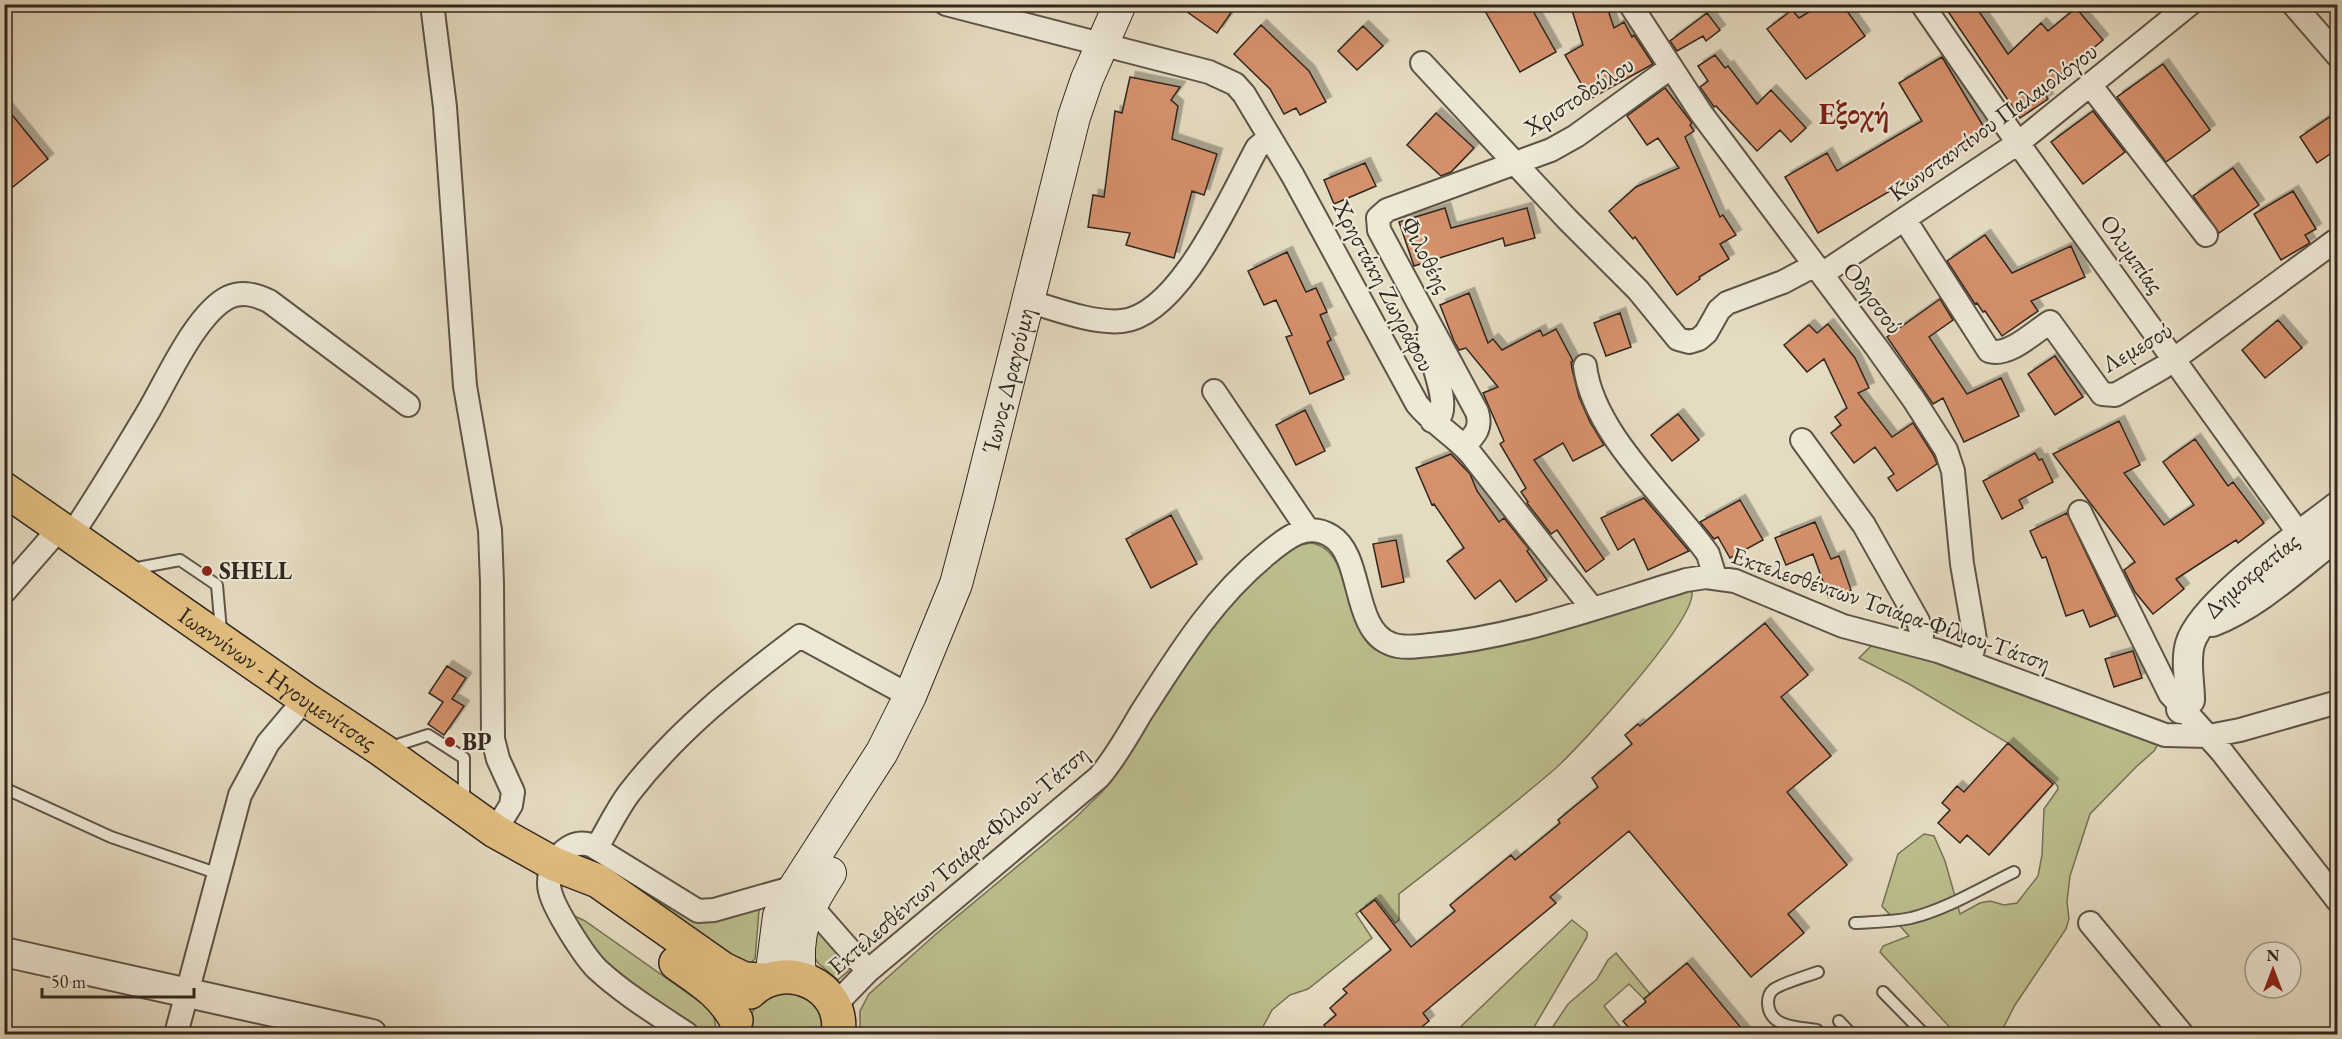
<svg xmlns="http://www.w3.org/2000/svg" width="2342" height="1039" font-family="'EB Garamond',serif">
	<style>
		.green { fill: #bdbe8d; stroke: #767256; stroke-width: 1.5 }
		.building { fill: #d5906c; stroke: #30271e; stroke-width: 1.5; filter: url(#shadow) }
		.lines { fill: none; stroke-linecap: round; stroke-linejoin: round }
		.service-casing { stroke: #5d5447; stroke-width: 14 }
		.minor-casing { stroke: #5d5447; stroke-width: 26 }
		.tertiary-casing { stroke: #5d5447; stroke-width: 32 }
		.secondary-casing { stroke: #30271e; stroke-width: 34 }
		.primary-casing { stroke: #30271e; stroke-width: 36 }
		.service { stroke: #eee8d7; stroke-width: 10 }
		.minor { stroke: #eee8d7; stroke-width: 22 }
		.tertiary { stroke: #eee8d7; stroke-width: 28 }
		.secondary { stroke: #eee8d7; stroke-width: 32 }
		.primary { stroke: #e2be80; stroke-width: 33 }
		.poi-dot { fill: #8f2418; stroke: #eee8d7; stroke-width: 2 }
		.labels { text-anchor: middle; stroke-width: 4.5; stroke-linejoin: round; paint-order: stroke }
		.street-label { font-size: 24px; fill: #30271e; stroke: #eee8d7 }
		.poi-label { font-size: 24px; font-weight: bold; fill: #30271e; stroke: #eee8d7; text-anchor: start }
		.district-label { font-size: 30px; font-weight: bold; fill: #7a1f14; stroke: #eee8d7 }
	</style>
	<defs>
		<filter id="shadow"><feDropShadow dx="5.5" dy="-5.5" stdDeviation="0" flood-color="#0004"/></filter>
	</defs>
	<rect width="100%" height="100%" fill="#e5dbc1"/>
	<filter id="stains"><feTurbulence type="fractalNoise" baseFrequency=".00333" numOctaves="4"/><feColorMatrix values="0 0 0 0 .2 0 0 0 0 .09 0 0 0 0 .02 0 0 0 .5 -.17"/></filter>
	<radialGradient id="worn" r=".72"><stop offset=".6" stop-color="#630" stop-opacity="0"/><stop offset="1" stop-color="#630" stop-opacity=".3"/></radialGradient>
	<!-- green -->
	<path class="green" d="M1311 543C1353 549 1341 624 1374 649 1381 654 1389 655 1396 656L1687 589 1692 592C1696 621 1581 745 1556 768 1505 812 1451 853 1399 894V920L1395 923 1376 898 1356 914 1372 938 1308 989 1290 995 1272 1010 1259 1034H863L860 1026V1011L869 994 936 934 1073 820 1102 792 1118 772 1151 713 1236 592 1294 546Z
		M1888 643 2153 738 2158 744 2154 751 2136 767 2090 814 2070 876 2067 902 2069 919 2066 929 2015 1005 2000 1034H1956L1880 952 1883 946 1909 936 1882 906 1898 854 1924 834 1934 836 1945 861 1960 914 1980 903 1990 901 2004 905 2017 903 2038 876 2042 855 2044 809 2058 789 2057 785 2008 743 1909 684 1859 658 1873 644Z
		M601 863 683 912 759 910 755 959 749 964 742 963 602 869Z
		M571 914 585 921 713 1011 717 1034H703L698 1031 600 961Z
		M1572 920 1587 932V937L1530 1034H1453Z
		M818 924 852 968 838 980 818 963 813 955Z
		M1616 953 1650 994 1644 999 1629 984 1604 1006 1622 1029 1616 1034H1548L1568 1004 1597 979 1608 960Z
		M785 991C810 999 824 1004 822 1034H750C746 1006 762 1000 785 991Z"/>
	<!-- building -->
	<path class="building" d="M1176 4H1237L1217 33Z
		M1496 4H1529L1556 52 1520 72 1485 11Z
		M1570 4H1606L1614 28 1624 22 1632 37 1634 35 1653 64 1590 99 1565 55 1583 45Z
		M1822 4H1842L1865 36 1806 79 1767 29 1792 10 1799 18Z
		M1943 4H1974L2008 54 2041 23 2048 31 2076 8 2103 40 2078 61 2076 60 2043 91 2048 99 2020 118Z
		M1707 13 1720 30 1706 41 1703 36 1677 51 1670 41Z
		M1261 25 1309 71 1326 102 1300 115 1296 108 1284 114 1270 89 1234 54Z
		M1363 26 1383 46 1357 70 1338 51Z
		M1715 55 1725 68 1728 66 1757 104 1771 90 1806 128 1791 142 1780 130 1757 151 1716 106 1714 107 1700 87 1708 81 1698 66Z
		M1942 57 1988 134 1818 233 1785 177 1827 153 1837 171 1922 121 1899 83Z
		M2163 64 2210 130 2166 162 2117 97Z
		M1130 77 1180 87 1171 100 1178 106 1172 139 1217 154 1204 195 1192 191 1174 258 1126 245 1130 233 1088 227 1093 195 1104 197 1115 111 1122 113Z
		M1665 88 1692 123 1690 125 1694 131 1685 137 1720 217 1723 215 1736 235 1720 244 1729 259 1699 277 1700 279 1677 295 1635 237 1633 239 1609 211 1636 187 1679 168 1658 138 1647 145 1627 116Z
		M4 105 48 159 4 194Z
		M2093 111 2125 152 2083 184 2051 142Z
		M2337 112V149L2317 163 2300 137Z
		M1436 113 1474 148 1451 172 1441 176 1407 145Z
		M1365 163 1376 186 1334 204 1324 180Z
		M2233 168 2259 205 2219 233 2193 196Z
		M2293 191 2316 229 2305 235 2310 243 2281 260 2254 214Z
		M1445 208 1451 228 1527 208 1535 238 1505 246 1503 238 1414 266 1399 222Z
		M1985 235 2012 273 2071 246 2085 277 2031 301 2038 311 2002 336 1985 311 1983 312 1977 303 1975 304 1947 261Z
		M1287 252 1306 292 1316 288 1327 312 1320 315 1331 340 1327 342 1344 379 1310 394 1286 337 1292 335 1276 300 1264 305 1248 271Z
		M1469 293 1488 343 1493 339 1502 350 1540 330 1543 336 1556 329 1573 361 1571 362 1572 369 1579 397 1590 422 1604 445 1573 461 1563 443 1534 460 1604 559 1586 572 1557 530 1551 534 1527 503 1528 502 1521 492 1526 488 1500 444 1504 441 1483 393 1498 387 1466 348 1459 350 1454 341 1440 305Z
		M1940 299 1953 320 1929 337 1967 394 2001 378 2019 416 1964 442 1943 398 1933 404 1887 337Z
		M1620 313 1631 347 1606 356 1594 323Z
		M2278 320 2302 348 2265 378 2242 350Z
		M1828 324 1855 358 1869 388 1858 393 1892 437 1913 423 1934 456 1937 464 1897 491 1888 478 1894 474 1875 447 1854 463 1831 433 1841 425 1835 417 1847 408 1824 359 1807 372 1784 345 1809 325 1817 333Z
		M2055 356 2083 397 2055 415 2028 374Z
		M1305 410 1325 451 1296 465 1276 425Z
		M1678 414 1699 440 1672 461 1651 435Z
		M2119 421 2140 465 2124 473 2164 525 2194 505 2163 462 2195 439 2228 486 2233 482 2264 523 2238 543 2236 540 2176 579 2184 589 2153 614 2135 592 2124 570 2135 562 2053 454Z
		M2035 453 2039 460 2042 459 2053 482 2019 500 2023 508 2002 519 1983 481Z
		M1451 454 1470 474 1477 491 1499 522 1504 518 1529 549 1527 551 1547 580 1516 602 1500 580 1475 599 1447 561 1464 548 1434 504 1432 505 1416 468Z
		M1644 498 1689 551 1648 570 1634 539 1618 550 1601 518Z
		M1740 500 1763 540 1730 558 1718 537 1714 539 1700 522Z
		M2067 513 2116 616 2090 627 2083 610 2066 616 2046 557 2042 558 2030 531Z
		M1171 515 1197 564 1151 588 1126 539Z
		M1815 522 1831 559 1839 556 1851 590 1829 598 1813 554 1786 565 1775 538Z
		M1396 540 1404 582 1382 587 1373 544Z
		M1765 623 1808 675 1781 697 1831 756 1787 792 1847 865 1788 914 1804 933 1751 977 1629 831 1550 897 1556 903 1423 1013 1429 1021 1412 1035H1331L1324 1025 1336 1015 1330 1008 1347 993 1343 989 1391 950 1360 911 1375 900 1411 947 1455 911 1450 905 1511 855 1515 860 1560 823 1558 820 1598 787 1592 778 1632 744 1625 735 1638 724 1640 726Z
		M2133 651 2142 678 2114 687 2105 659Z
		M447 666 466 678 452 699 464 706 444 735 428 724 443 702 429 693Z
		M2008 743 2053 784 1989 855 1967 835 1960 843 1938 823 1950 810 1942 803 1957 786 1964 792Z
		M1687 963 1747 1035H1635L1623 1021 1646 1002 1644 999Z"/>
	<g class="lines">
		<defs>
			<path id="service" d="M132 569 180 560 217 585 221 631
				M388 748 428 735 464 758V802
				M4 788 111 837 219 874
				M1855 923C1873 922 1892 922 1911 918 1947 909 1981 888 2014 872
				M1818 972C1808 976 1779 984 1773 990 1769 993 1768 998 1768 1003 1769 1028 1798 1027 1817 1030L1820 1034
				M1883 992 1924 1034
				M1839 1021 1851 1034"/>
			<path id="minor" d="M432 4 445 107 465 386 490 530 492 583 493 739 498 759 513 792 511 805 495 831
				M946 4 1209 72 1235 84 1244 94 1293 176 1417 404C1432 423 1454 435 1470 453L1592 608
				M1630 4 1701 113 1877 348 1914 400 1946 450 1953 471 1962 564 1974 633 1975 641 1970 662
				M1922 4 2018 143 2300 535
				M2293 4 2338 56
				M1422 63 1567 219 1638 290 1678 339 1689 342 1699 339 1706 333 1719 310 1727 303 1783 282 1815 265
				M2091 86 2206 235
				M1905 220 1989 351C2009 357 2034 332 2050 322L2102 394 2115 395 2162 368 2335 241
				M1822 274 2018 143 2190 4
				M1028 301C1055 309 1094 324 1122 321 1180 315 1231 195 1257 148L1270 137
				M1429 330C1425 354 1448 393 1441 414L1432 421
				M1585 366C1593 434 1669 499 1708 554L1715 577
				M1214 391 1308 530
				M1802 440 1864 525 1918 621 1922 636 1921 646
				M1464 446C1475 435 1482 428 1477 412L1379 230 1378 218 1387 210 1551 150 1576 136 1670 68
				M2080 512 2170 694 2222 752 2338 901
				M70 537C98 496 123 454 148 412 167 380 196 313 229 297 243 291 256 295 269 301L408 405
				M4 592 59 529
				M597 847C608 829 617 809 630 792 678 730 738 683 800 636L910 696
				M810 905 868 971
				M2090 923 2182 1034
				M834 1006 868 971 1099 777C1116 757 1128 735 1141 713 1179 654 1213 598 1267 554 1286 538 1307 521 1331 536 1364 556 1351 629 1391 644 1403 649 1419 646 1431 645 1518 637 1603 605 1686 580L1706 577 1735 581 1843 626 1938 651 2165 735 2209 736 2240 730 2338 702
				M176 1034 240 795 268 743 305 699
				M687 1034C657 1014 624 994 597 969 584 956 554 909 550 891 547 879 551 865 559 856 568 846 578 841 591 845L698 911 714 910 795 887"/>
			<g id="tertiary">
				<path d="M2212 622C2259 604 2298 565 2338 535"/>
				<path id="s1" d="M2181 709 2190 700C2190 681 2185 662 2190 644 2202 603 2301 535 2338 506"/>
				<path d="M4 952 372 1034"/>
			</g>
			<g id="secondary">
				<path d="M800 977C795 930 805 912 830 873"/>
				<path id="s2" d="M771 978 779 916 795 887 882 752 910 696 956 584 978 501 1074 117 1087 79 1120 4"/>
			</g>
			<g id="primary">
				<path id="s3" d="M4 489 305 699 382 750 495 831 554 864 598 881 723 969 744 979 766 980"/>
				<path d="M676 963C700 980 723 994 736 1020"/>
				<path d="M750 992C784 958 846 985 838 1034"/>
			</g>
		</defs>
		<!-- service casing -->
		<use href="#service" class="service-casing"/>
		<!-- minor casing -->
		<use href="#minor" class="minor-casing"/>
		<!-- tertiary casing -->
		<use href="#tertiary" class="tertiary-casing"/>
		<!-- secondary casing -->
		<use href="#secondary" class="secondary-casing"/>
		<!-- primary casing -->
		<use href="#primary" class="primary-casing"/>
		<!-- service -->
		<use href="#service" class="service"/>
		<!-- minor -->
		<use href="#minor" class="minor"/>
		<!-- tertiary -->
		<use href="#tertiary" class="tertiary"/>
		<!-- secondary -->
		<use href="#secondary" class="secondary"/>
		<!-- primary -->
		<use href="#primary" class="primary"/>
	</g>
	<!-- markers -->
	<g class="poi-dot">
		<circle cx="207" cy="571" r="6"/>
		<circle cx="450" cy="742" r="6"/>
	</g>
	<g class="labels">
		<!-- street labels -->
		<g class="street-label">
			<text transform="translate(1579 96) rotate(-33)" y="8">Χριστοδούλου</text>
			<text transform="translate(1993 122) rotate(-36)" y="8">Κωνσταντίνου Παλαιολόγου</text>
			<text transform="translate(2132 254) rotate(54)" y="8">Ολυμπίας</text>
			<text transform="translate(1426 255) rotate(63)" y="8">Φιλοθέης</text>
			<text transform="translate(1384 286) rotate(62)" y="8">Χρηστάκη Ζωγράφου</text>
			<text transform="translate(1873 298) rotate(53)" y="8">Οδησσού</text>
			<text transform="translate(2137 347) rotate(-30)" y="8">Λεμεσού</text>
			<text dy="8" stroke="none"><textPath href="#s2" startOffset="650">Ίωνος Δραγούμη</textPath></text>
			<text dy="8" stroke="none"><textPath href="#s1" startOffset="162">Δημοκρατίας</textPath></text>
			<text transform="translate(1891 609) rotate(19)" y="8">Εκτελεσθέντων Τσιάρα-Φίλιου-Τάτση</text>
			<text dy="8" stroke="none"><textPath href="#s3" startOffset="333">Ιωαννίνων - Ηγουμενίτσας</textPath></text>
			<text transform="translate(958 860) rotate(-41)" y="8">Εκτελεσθέντων Τσιάρα-Φίλιου-Τάτση</text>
		</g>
		<!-- poi labels -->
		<g class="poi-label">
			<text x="219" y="579">SHELL</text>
			<text x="462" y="750">BP</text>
		</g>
		<!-- district labels -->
		<g class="district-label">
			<text x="1854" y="124">Εξοχή</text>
		</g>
	</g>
	<!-- margin -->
	<rect width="2342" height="1039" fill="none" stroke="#e5dbc1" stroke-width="24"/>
	<rect x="6" y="6" width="2330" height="1027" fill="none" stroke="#30271e" stroke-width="3"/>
	<rect x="12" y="12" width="2318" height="1015" fill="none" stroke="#30271e" stroke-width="1.5"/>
	<!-- north arrow -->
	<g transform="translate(2273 970)"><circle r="28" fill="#eee8d7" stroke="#a29b8d" stroke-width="1.5"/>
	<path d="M0-4.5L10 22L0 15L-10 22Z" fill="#8f2418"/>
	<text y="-9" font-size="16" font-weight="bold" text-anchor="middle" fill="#30271e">N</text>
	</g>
	<!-- scale -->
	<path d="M42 988v9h152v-9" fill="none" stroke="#30271e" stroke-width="3"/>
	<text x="51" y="988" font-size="18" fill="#30271e" stroke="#eee8d7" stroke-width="4.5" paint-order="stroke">50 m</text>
	<rect width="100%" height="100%" filter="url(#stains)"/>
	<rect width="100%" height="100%" fill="url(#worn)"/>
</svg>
